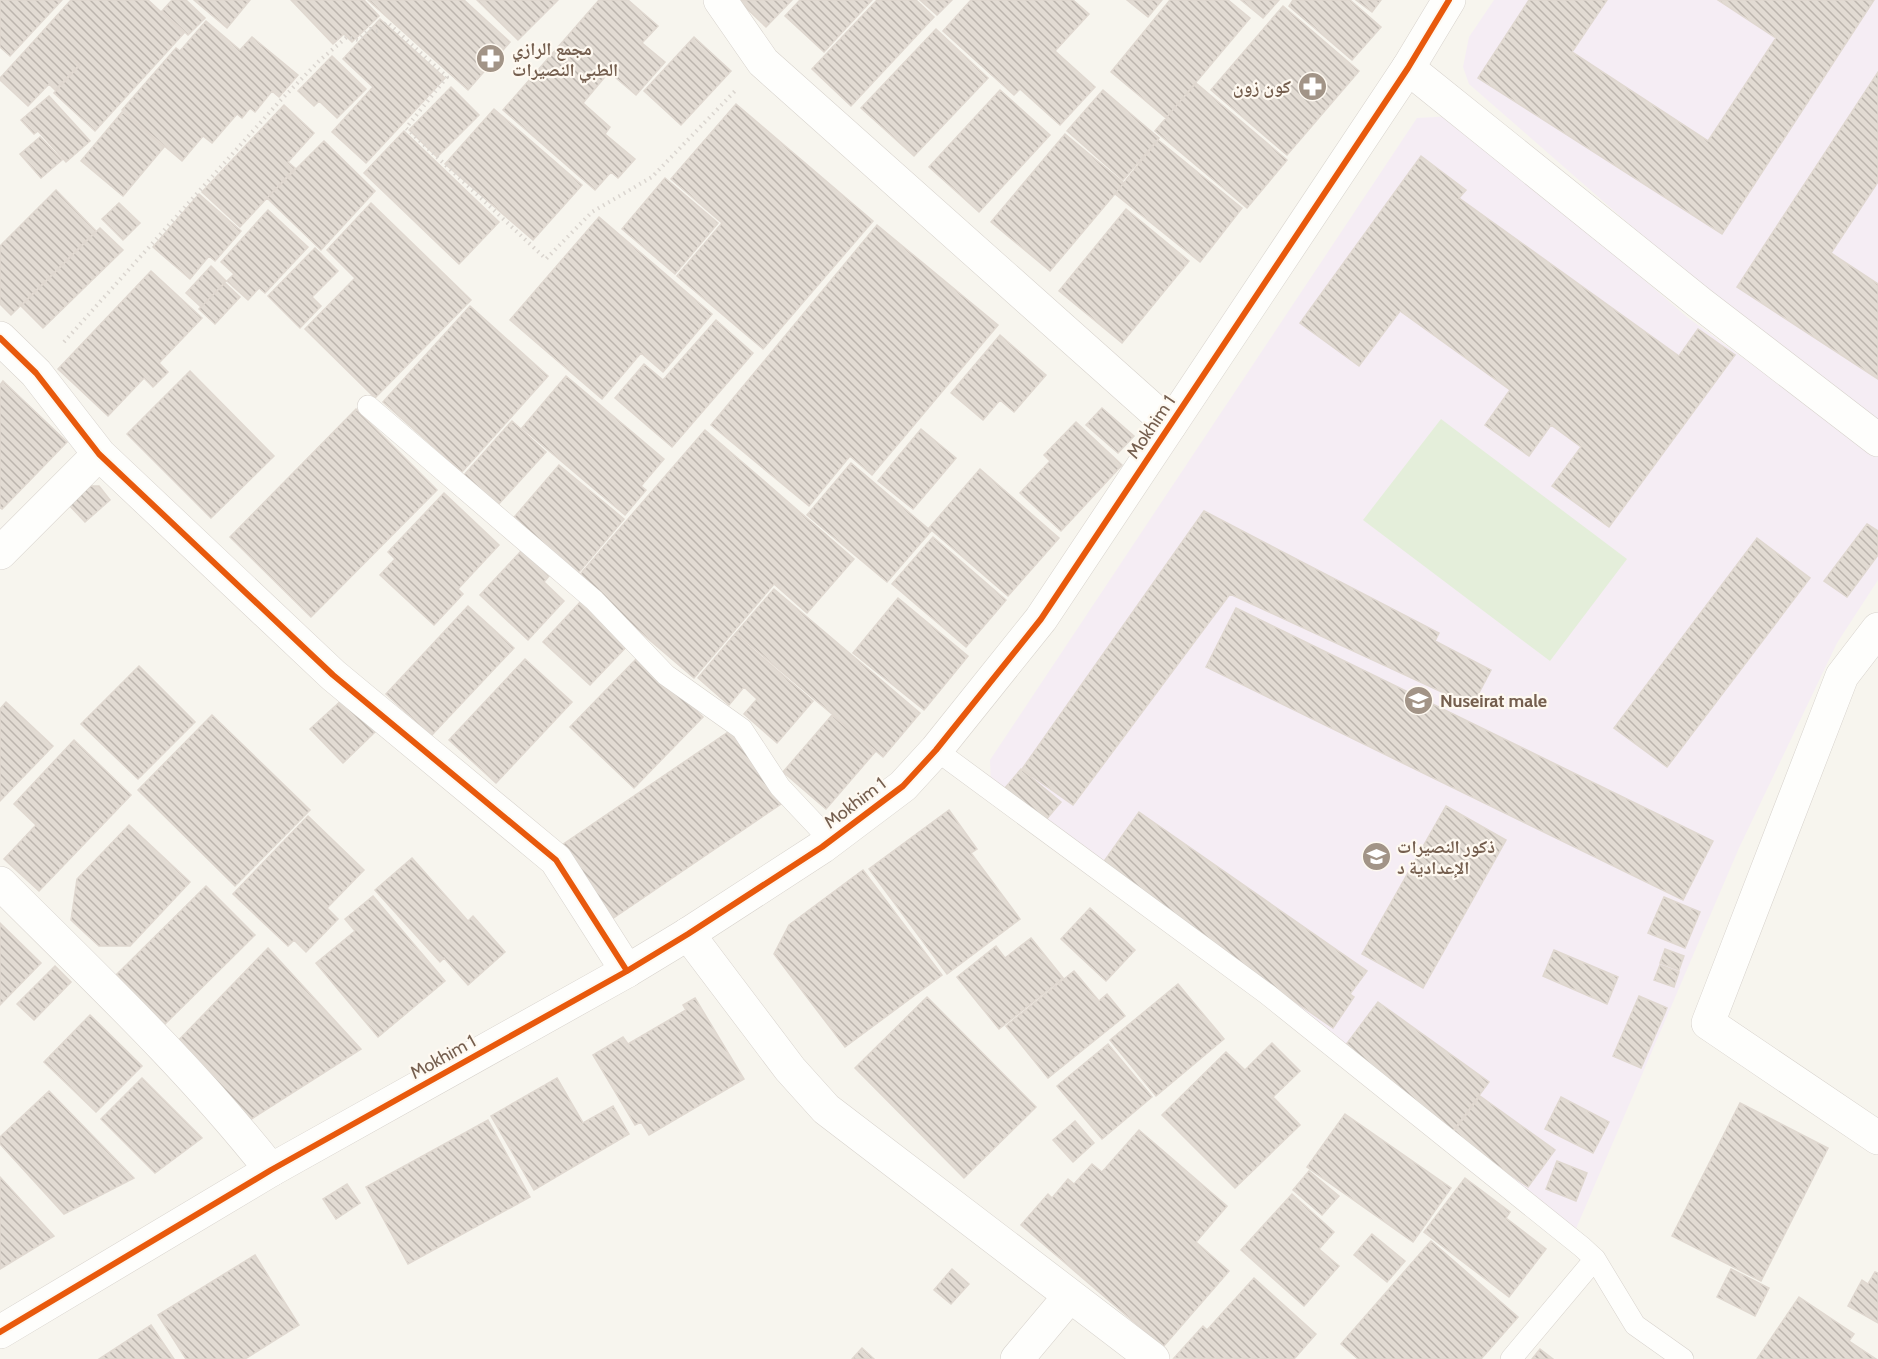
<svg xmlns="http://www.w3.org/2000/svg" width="1878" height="1359" font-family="Cabin,'Noto Naskh Arabic',sans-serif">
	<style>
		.education { fill: #f5edf4 }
		.garden { fill: #e4eeda }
		.building { fill: url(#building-back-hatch); stroke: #e0d8d0; stroke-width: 1.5 }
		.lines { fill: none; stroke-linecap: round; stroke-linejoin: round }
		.service-casing { stroke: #d7d2cc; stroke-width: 22 }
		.minor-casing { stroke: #d7d2cc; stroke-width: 34 }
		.tertiary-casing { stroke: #d7d2cc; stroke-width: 34 }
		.path { stroke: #dad5cf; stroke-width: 4; stroke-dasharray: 1.5 4.5; stroke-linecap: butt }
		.service { stroke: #fefefc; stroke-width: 21 }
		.minor { stroke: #fefefc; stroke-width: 33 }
		.tertiary { stroke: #fefefc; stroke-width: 33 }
		.cycleway-casing { stroke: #fef9f1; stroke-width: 10 }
		.cycleway { stroke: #e8590c; stroke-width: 6 }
		.labels { text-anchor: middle; stroke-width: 4.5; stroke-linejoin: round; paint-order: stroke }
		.poi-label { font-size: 18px; font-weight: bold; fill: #755f4f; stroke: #fef9f1; text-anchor: start }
		.street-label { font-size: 18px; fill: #755f4f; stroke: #fef9f1 }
	</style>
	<defs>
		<pattern id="building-back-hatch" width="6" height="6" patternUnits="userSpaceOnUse" patternTransform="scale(1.5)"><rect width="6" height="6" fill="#e2dbd3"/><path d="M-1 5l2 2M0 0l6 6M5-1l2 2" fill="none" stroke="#bcb5ae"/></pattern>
	</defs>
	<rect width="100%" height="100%" fill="#f7f5ee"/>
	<!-- education -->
	<path class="education" d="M1494 0H1878V424L1708 293 1469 84 1463 67 1469 37Z
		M1454 116 1687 317 1878 456V580L1837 643 1739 848 1575 1231 1453 1128 991 784 990 760 1417 118Z"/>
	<!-- garden -->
	<path class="garden" d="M1441 419 1627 559 1550 661 1363 520Z"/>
	<!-- building -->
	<path class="building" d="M0 0H62L10 56 0 47Z
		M71 0H148L184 33 95 131 54 93 80 65 43 31Z
		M172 0H186L205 18 188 35 162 11Z
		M194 0H250L227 28Z
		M291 0H364L379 16 352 42 344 34 333 44Z
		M368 0H464L510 42 468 90Z
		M477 0H558L518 40Z
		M599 0H628L658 26 642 43 665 62 636 95 609 72 583 103 610 127 605 134 635 159 618 178 611 172 595 190 503 110Z
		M738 0H792L766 27Z
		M800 0H872L824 52 785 16Z
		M877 0H916L934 17 851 106 812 69Z
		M920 0H952L937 15Z
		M971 0H1073L1089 14 1055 51 1095 87 1060 125 1020 89 1014 95 943 31Z
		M1127 0H1162L1148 17Z
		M1170 0H1228L1250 18 1166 118 1111 72Z
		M1241 0H1279L1263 18Z
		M1293 0H1350L1381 27 1352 60 1289 6Z
		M1356 0H1381L1372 12Z
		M1529 0H1607L1572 52 1708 141 1776 38 1718 0H1874L1722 234 1478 78Z
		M1283 6 1359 71 1287 155 1211 90Z
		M380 19 445 78 366 163 332 132 373 87 343 59Z
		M206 21 240 50 252 37 298 75 279 97 272 91 255 112 250 108 242 118 237 114 212 143 203 136 182 161 122 110 176 48 180 51Z
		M936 29 988 78 914 156 861 108Z
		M43 31 79 65 55 90 49 84 28 106 0 80V78Z
		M694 37 731 71 681 125 644 91Z
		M332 56 366 89 337 118 319 101 314 106 298 91Z
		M1878 72V182L1831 253 1878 284V379L1737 287Z
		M1196 83 1287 160 1247 208 1155 131Z
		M451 87 479 115 437 157 409 130Z
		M1000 90 1050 135 979 212 929 167Z
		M1103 90 1159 138 1123 180 1067 131Z
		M49 96 90 141 66 162 38 131 34 134 21 120Z
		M736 104 873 221 763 349 677 276 722 223 671 179Z
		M284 105 314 133 288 162 295 168 240 227 202 192Z
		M494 109 582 185 533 240 445 164Z
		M122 112 164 147 123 196 81 161Z
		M404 131 499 222 459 264 364 173Z
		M1065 134 1124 183 1050 271 991 222Z
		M40 137 62 160 41 178 20 154Z
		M1158 140 1242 208 1200 262 1115 194Z
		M324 141 375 191 321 250 267 198Z
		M1421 156 1466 190 1459 198 1679 356 1698 329 1735 355 1609 527 1552 486 1581 447 1551 425 1529 456 1485 425 1510 390 1400 311 1359 366 1300 323Z
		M665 178 718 223 675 274 622 229Z
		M56 190 96 231 11 315 0 304V246Z
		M199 194 241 231 215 261 209 256 190 279 153 247Z
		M119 203 140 223 123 240 102 219Z
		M371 203 471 300 375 398 305 329 355 278 327 250Z
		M1126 209 1189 261 1122 343 1059 291Z
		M268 210 308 247 265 293 259 288 248 300 227 281 234 274 221 262Z
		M599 217 712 314 663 372 641 353 602 399 510 320Z
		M877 225 998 325 872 475 850 456 809 506 711 425Z
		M100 228 123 250 43 328 21 306Z
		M315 248 338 271 312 297 321 306 300 328 268 296Z
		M211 266 226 281 201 307 186 293Z
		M151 271 202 318 159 363 168 372 153 387 144 378 108 416 58 369Z
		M225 283 240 297 215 324 199 309Z
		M470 306 548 376 462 472 383 402Z
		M716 320 753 353 672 447 615 398 644 364 663 380Z
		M1000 335 1046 375 1014 412 1000 400 983 420 951 393Z
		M190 371 274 456 211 518 127 434Z
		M566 376 664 459 641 486 646 490 625 515 522 428Z
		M3 381 67 442 2 509 0 508V385Z
		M1102 408 1134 436 1118 453 1086 425Z
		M356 409 437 490 311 617 230 537Z
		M512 421 546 452 497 506 464 475Z
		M1076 422 1122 465 1061 531 1020 493 1050 461 1044 455Z
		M921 429 956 458 913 509 878 481Z
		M705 430 854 559 807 613 774 584 694 678 577 578Z
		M851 463 931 531 887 582 807 515Z
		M559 465 624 519 575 577 510 522Z
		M980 469 1059 538 1008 596 929 528Z
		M86 486H99L110 500 85 522 67 503Z
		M444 493 499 545 458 589 463 594 434 625 380 575 395 559 388 552Z
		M1204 511 1439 633 1435 641 1491 670 1472 706 1230 594 1073 805 1022 769Z
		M1867 524 1878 531V555L1847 597 1824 581Z
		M933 537 1006 600 966 647 892 584Z
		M1757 538 1810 578 1667 767 1614 728Z
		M522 550 549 576 544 582 564 601 528 640 480 595Z
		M774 589 920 713 883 757 736 633Z
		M898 598 968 656 924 710 853 653Z
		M583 599 630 643 590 685 543 642Z
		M468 606 514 648 431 736 386 694Z
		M1236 608 1713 841 1683 900 1206 667Z
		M735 634 813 701 777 743 744 714 757 699 744 687 729 705 698 678Z
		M639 656 703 717 634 788 570 727Z
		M525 659 572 702 496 783 449 740Z
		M139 666 195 722 138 779 81 724Z
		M343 699 375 732 343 763 310 729Z
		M6 702 53 746 0 801V709Z
		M212 715 310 810 235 886 138 790Z
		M832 715 875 752 826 809 783 772Z
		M731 730 781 804 612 919 562 845Z
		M74 740 131 795 39 891 4 859 36 825 14 804Z
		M1021 769 1061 802 1045 821 1005 788Z
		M1446 806 1506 840 1423 988 1362 954Z
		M949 810 977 849 971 853 1020 919 947 974 869 869Z
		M1139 812 1367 971 1350 994 1354 997 1333 1028 1100 867Z
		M308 816 364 870 327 908 338 919 306 952 294 940 288 946 233 894Z
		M129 825 190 882 130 946H99L71 920 77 879Z
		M412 858 468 921 473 916 505 952 468 985 444 958 440 962 375 890Z
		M863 870 942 975 845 1047 774 954 789 925Z
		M206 886 255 935 162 1027 113 978Z
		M373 896 445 981 378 1037 316 963 355 931 345 919Z
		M1664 897 1700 912 1685 948 1648 933Z
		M1090 908 1135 950 1106 981 1061 939Z
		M0 923 41 963 0 1005Z
		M1031 938 1063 978 999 1029 957 977 996 946 1005 958Z
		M268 948 361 1049 242 1125 171 1048Z
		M1665 949 1684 956 1679 970 1660 963Z
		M1554 950 1618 977 1607 1004 1543 976Z
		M1660 965 1679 972 1674 987 1654 980Z
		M55 966 71 982 34 1020 17 1004Z
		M1074 971 1099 1001 1107 994 1125 1016 1048 1078 1006 1026Z
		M1178 984 1224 1039 1156 1096 1110 1040Z
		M1639 996 1667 1008 1641 1068 1613 1056Z
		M927 997 1036 1107 964 1178 855 1068Z
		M695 998 744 1079 649 1135 641 1122 635 1125 593 1055 623 1037 628 1044 686 1010 683 1005Z
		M1378 1002 1489 1082 1453 1131 1342 1050Z
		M90 1015 142 1066 96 1112 44 1062Z
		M1272 1043 1300 1071 1273 1097 1300 1125 1235 1188 1162 1115 1226 1052 1245 1070Z
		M1108 1044 1152 1097 1102 1139 1057 1086Z
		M142 1078 202 1138 155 1173 101 1119Z
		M557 1078 583 1123 613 1106 629 1134 534 1190 491 1116Z
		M49 1091 134 1178 64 1214 0 1144V1137Z
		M1480 1096 1555 1150 1528 1187 1452 1134Z
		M1561 1097 1609 1122 1593 1153 1545 1129Z
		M1740 1103 1828 1148 1761 1281 1672 1236Z
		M1345 1114 1451 1188 1413 1242 1307 1167Z
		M488 1120 530 1197 408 1264 366 1187Z
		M1075 1121 1094 1143 1073 1162 1053 1140Z
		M1139 1130 1227 1206 1196 1242 1229 1271 1163 1347 1021 1225 1048 1194 1052 1198 1068 1179 1074 1184 1092 1164 1102 1172Z
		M1557 1161 1587 1173 1576 1201 1546 1189Z
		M1309 1171 1339 1196 1322 1215 1293 1190Z
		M0 1177 54 1236 0 1269Z
		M1465 1178 1510 1212 1506 1218 1546 1249 1509 1297 1424 1232Z
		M347 1184 360 1203 336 1219 323 1199Z
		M1292 1194 1334 1232 1319 1249 1339 1266 1304 1306 1241 1250Z
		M1372 1234 1405 1261 1387 1282 1354 1255Z
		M1431 1241 1518 1317 1481 1359H1358L1341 1344Z
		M255 1255 299 1325 245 1359H186L158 1315Z
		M952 1269 969 1284 951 1304 934 1290Z
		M1731 1269 1769 1288 1755 1316 1717 1297Z
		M1875 1272 1878 1273V1323L1848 1306 1862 1280 1868 1284Z
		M1254 1278 1316 1334 1294 1359 1174 1358 1203 1326 1207 1330Z
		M1799 1297 1854 1334 1849 1341 1876 1359H1757Z
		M151 1325 174 1359H99Z
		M862 1348 874 1359H852Z
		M1540 1349 1553 1359H1532Z"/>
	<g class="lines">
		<defs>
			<path id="service" d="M368 406 594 600 666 675 742 729 780 787 830 840
				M936 750 1267 994 1582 1247 1595 1259 1635 1325 1683 1359
				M1511 1359 1595 1259"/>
			<path id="minor" d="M720 0 763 62 1170 425
				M1408 68 1700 303 1878 440
				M0 338 36 373 99 454 333 675 556 860 627 971
				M0 553 99 454
				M1878 629 1842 676 1708 1023 1878 1138
				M0 883C93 976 189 1066 271 1170
				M688 934 790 1069 826 1109 1153 1359
				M1017 1359 1069 1297"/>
			<path id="tertiary" d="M0 1332 271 1170 627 971 688 934 822 847 903 786 936 750 1041 619 1408 68 1449 0"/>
		</defs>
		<!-- service casing -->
		<use href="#service" class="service-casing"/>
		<!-- minor casing -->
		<use href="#minor" class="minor-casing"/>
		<!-- tertiary casing -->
		<use href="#tertiary" class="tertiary-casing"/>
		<!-- path -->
		<path class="path" d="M64 342 278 103 319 61 347 37 358 40 370 29 377 31 387 22 447 77 406 128 546 259 592 212 652 177 735 91"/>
		<!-- service -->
		<use href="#service" class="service"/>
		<!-- minor -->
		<use href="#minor" class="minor"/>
		<!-- tertiary -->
		<use href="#tertiary" class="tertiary"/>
		<defs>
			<path id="cycleway" d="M0 338 36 373 99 454 333 675 556 860 627 971
				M0 1332 271 1170 627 971 688 934 822 847 903 786 936 750 1041 619 1408 68 1449 0"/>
		</defs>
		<!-- cycleway casing -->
		<use href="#cycleway" class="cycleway-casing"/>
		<!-- cycleway -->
		<use href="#cycleway" class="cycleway"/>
	</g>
	<!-- icons -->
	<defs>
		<symbol id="pharmacy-disc" viewBox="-11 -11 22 22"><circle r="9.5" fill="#a29487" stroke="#fef9f1"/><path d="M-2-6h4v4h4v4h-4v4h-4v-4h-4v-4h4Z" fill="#fff"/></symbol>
		<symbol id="school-disc" viewBox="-11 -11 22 22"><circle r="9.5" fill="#a29487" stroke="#fef9f1"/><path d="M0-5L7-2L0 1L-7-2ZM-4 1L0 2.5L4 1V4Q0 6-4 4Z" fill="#fff"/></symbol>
	</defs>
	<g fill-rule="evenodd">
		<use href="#pharmacy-disc" x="474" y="42" width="33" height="33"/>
		<use href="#pharmacy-disc" x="1296" y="70" width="33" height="33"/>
		<use href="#school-disc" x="1402" y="684" width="33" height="33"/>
		<use href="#school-disc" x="1360" y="840" width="33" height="33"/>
	</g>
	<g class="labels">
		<!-- poi labels -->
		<g class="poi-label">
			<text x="512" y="55">مجمع الرازي<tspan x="512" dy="21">الطبي النصيرات</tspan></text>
			<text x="1291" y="93" text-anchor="end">كون زون</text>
			<text x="1440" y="707">Nuseirat male</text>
			<text x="1397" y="853">ذكور النصيرات<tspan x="1397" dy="21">الإعدادية د</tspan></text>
		</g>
		<!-- street labels -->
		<g class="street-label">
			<text transform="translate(1151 427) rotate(-56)" y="6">Mokhim 1</text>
			<text transform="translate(855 803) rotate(-37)" y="6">Mokhim 1</text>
			<text transform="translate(443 1057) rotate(-29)" y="6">Mokhim 1</text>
		</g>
	</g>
</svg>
